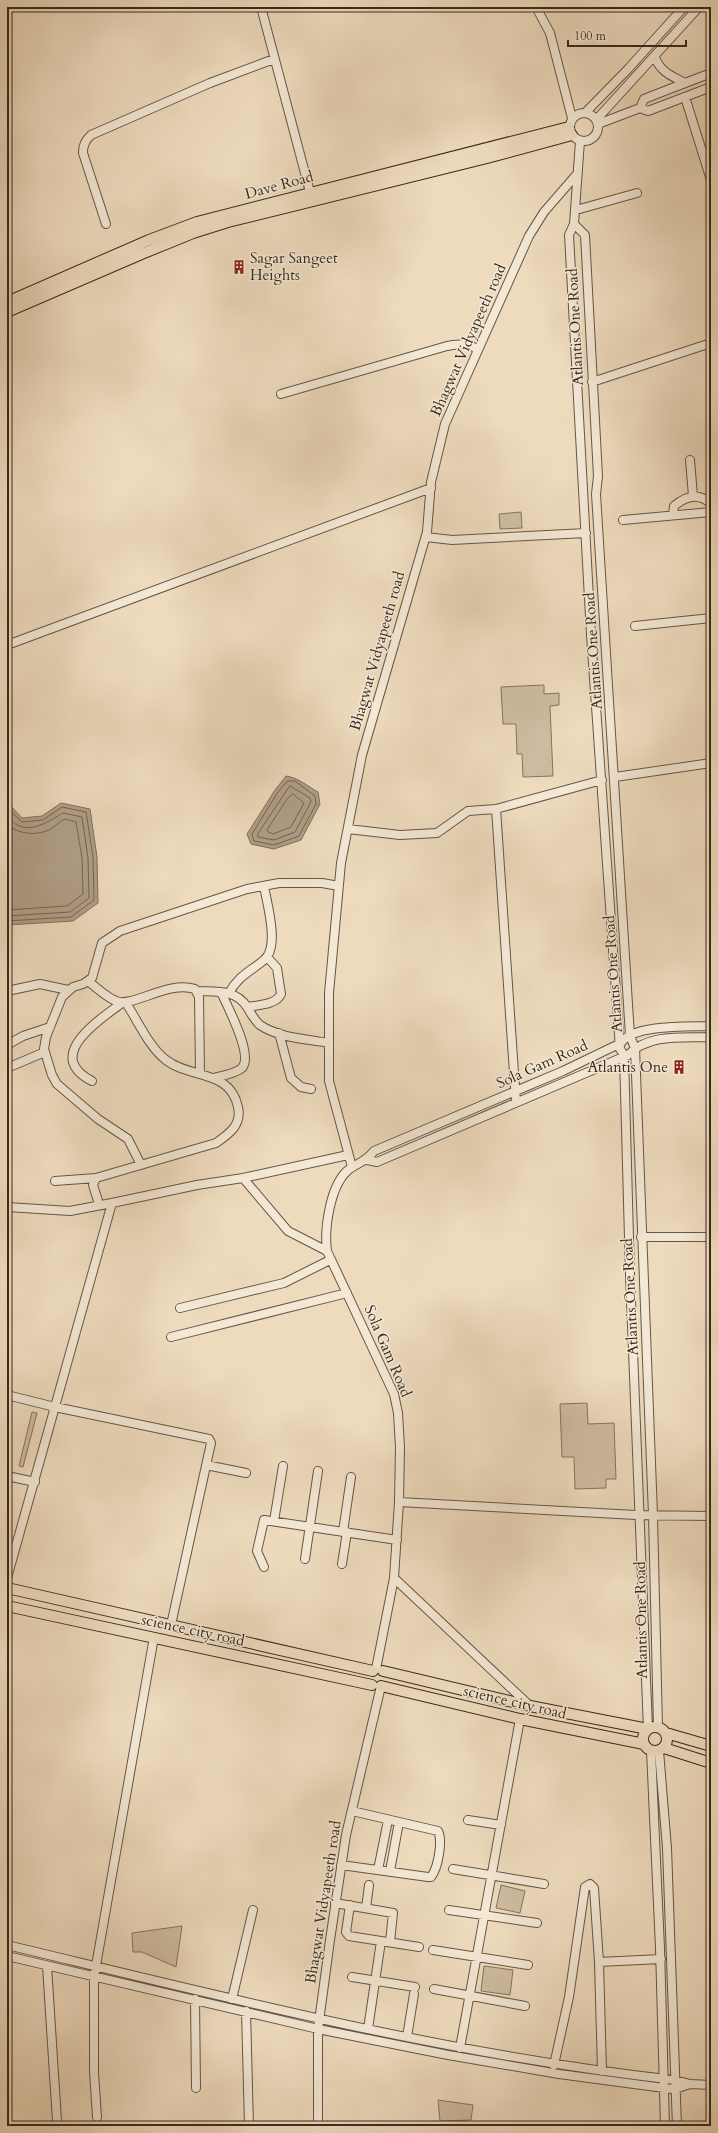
<svg xmlns="http://www.w3.org/2000/svg" width="718" height="2133" font-family="Cardo,serif">
	<style>
		.green { fill: #cfbda3; stroke: #847360 }
		.water { fill: #b09e87; stroke: #806f5d }
		.lines { fill: none; stroke-linecap: round; stroke-linejoin: round }
		.shore { stroke: #746452; stroke-width: 1 }
		.minor-casing { stroke: #665645; stroke-width: 10 }
		.major-casing { stroke: #38291d; stroke-width: 12 }
		.minor { stroke: #f4e8d5; stroke-width: 8 }
		.major { stroke: #eedbbe; stroke-width: 10 }
		.labels { text-anchor: middle; stroke-width: 3; stroke-linejoin: round; paint-order: stroke }
		.street-label { font-size: 15px; fill: #38291d; stroke: #f4e8d5 }
		.poi-label { font-size: 15px; fill: #38291d; stroke: #f4e8d5; text-anchor: start }
	</style>
	<rect width="100%" height="100%" fill="#eedbbe"/>
	<filter id="stains"><feTurbulence type="fractalNoise" baseFrequency=".005" numOctaves="4"/><feColorMatrix values="0 0 0 0 .2 0 0 0 0 .09 0 0 0 0 .02 0 0 0 .5 -.17"/></filter>
	<radialGradient id="worn" r=".72"><stop offset=".6" stop-color="#630" stop-opacity="0"/><stop offset="1" stop-color="#630" stop-opacity=".3"/></radialGradient>
	<!-- green -->
	<path class="green" d="M521 512 522 528 500 529 499 514Z
		M544 685V694L559 693V705L550 706 553 776 523 777 522 754H517L516 724H503L501 687Z
		M587 1403 588 1424 614 1423 616 1479H606V1488L575 1489 574 1457H562L560 1404Z
		M32 1412 37 1413 23 1467 19 1466Z
		M501 1885 525 1891 520 1913 496 1908Z
		M182 1926 176 1967 142 1952H133L132 1933Z
		M484 1966 513 1970 510 1995 481 1991Z
		M438 2100 473 2105 471 2120 440 2121Z"/>
	<!-- water -->
	<path class="water" d="M286 776C299 778 307 786 318 792L320 804 301 840 274 849 251 844 247 834 275 790Z
		M7 802 22 818 42 816 61 803 90 809 97 857 98 903 73 921 7 925Z"/>
	<g class="lines">
		<!-- shore -->
		<path class="shore" d="M288 781H295L315 796 316 804 299 836 274 845 254 841 252 834 278 792Z
			M290 786 310 798 311 802 295 832 274 840 258 837V834Z
			M293 794 304 803 291 827 273 834 268 832 267 830 287 799Z
			M7 808 22 822 43 820 62 807 86 812 93 857 94 900 71 917 7 921
			M7 815C10 819 14 824 19 826 34 832 51 820 63 813L82 817 88 858 89 898 70 912 7 916
			M7 824C17 834 35 836 49 830 54 827 59 822 65 819L76 822 82 858 83 894 67 906 7 910"/>
		<defs>
			<path id="minor" d="M261 7 310 192
				M536 7 550 33 572 118
				M655 57C660 72 672 76 685 83
				M685 97 711 180
				M640 108 644 99 711 73
				M570 127a14 14 0 1 1 28 0a14 14 0 1 1-28 0Z
				M585 113 628 69 684 7
				M596 120 699 7
				M598 124 640 108 648 111 711 87
				M580 141 574 224 569 235 591 635 620 1049 624 1055 630 1275 648 1729
				M703 154 711 152
				M576 210 637 193
				M106 224 83 153C83 145 85 141 91 135L210 83 274 59
				M574 224 585 235 598 476 596 494 630 1036 635 1048 653 1515 658 1727
				M592 382 711 343
				M281 394 447 346C459 344 468 342 478 350
				M690 460 693 496
				M673 515 674 506C686 496 699 492 711 504
				M623 520 711 512
				M426 537 452 540 586 533
				M635 626 711 618
				M7 645 431 488
				M615 777 711 763
				M348 829 400 835 437 833 468 811 496 809
				M88 981C97 988 106 997 116 1001 132 1008 169 980 195 989L199 997 200 1073
				M7 991 40 984 68 990
				M197 991C216 992 236 989 247 1007 251 1013 254 1020 260 1025 279 1038 307 1039 329 1043
				M229 993C239 975 250 972 264 960 280 947 267 904 264 886
				M247 1007C258 1005 276 1005 281 994L277 968 267 957
				M279 1033 291 1078 301 1087 311 1089
				M7 1045 23 1036 50 1027
				M7 1068 45 1052
				M213 1078C221 1076 235 1074 242 1068 254 1055 227 1006 221 992
				M92 1081C43 1056 99 1020 122 1003
				M516 1102 496 809 602 780
				M367 1160 377 1162 628 1055C649 1033 683 1038 711 1037
				M141 1165 128 1139 98 1119 57 1084 52 1075 44 1049 46 1037 62 997 73 987 83 984 92 978 102 943 120 931 247 889 279 883H322L339 886
				M352 1167 329 1081V993L341 863 362 755 427 532 431 482 445 424 529 236 544 212 577 174
				M243 1178 288 1231 327 1251
				M55 1181 96 1178
				M99 1204 93 1185 96 1178 216 1143C229 1134 242 1125 238 1107 230 1069 190 1079 166 1060 149 1047 138 1021 126 1003
				M7 1207 70 1211 112 1203
				M641 1237H711
				M180 1308 284 1283 330 1260
				M171 1337 347 1293
				M7 1395 55 1407 209 1439 211 1443 171 1625
				M206 1465 246 1473
				M7 1476 35 1482
				M399 1502 636 1515 711 1516
				M274 1521 283 1466
				M343 1532 351 1477
				M305 1559 318 1471
				M342 1564 347 1532
				M264 1567 257 1551 264 1520 397 1540
				M7 1578 112 1203 197 1185 243 1178 348 1155
				M394 1578 530 1706
				M376 1669 394 1578 399 1502 400 1447 398 1413 394 1394 327 1251C324 1229 330 1187 347 1171 356 1163 365 1163 374 1151L563 1071 621 1043C633 1024 689 1027 711 1026
				M651 1751 660 1948 665 2126
				M659 1751 667 1848 677 2126
				M468 1820 501 1825
				M341 1865 428 1877H431C438 1868 443 1841 438 1831L352 1811
				M453 1869 544 1884
				M378 1870 388 1820
				M390 1871 399 1822
				M335 1903 393 1913 390 1942
				M350 1905 346 1932 349 1936 419 1947
				M366 1908 369 1885
				M449 1910 537 1923
				M7 1945C228 1998 449 2055 675 2080L690 2084 711 2085
				M433 1950 528 1965
				M7 1956 318 2029 448 2055 559 2074 664 2088 675 2089 690 2084
				M599 1962 602 2071
				M47 1966 57 2121
				M352 1977 415 1987
				M434 1989 525 2006
				M195 1999 196 2088
				M232 1999 253 1910
				M246 2011 249 2126
				M368 2029 381 1941
				M407 2037 414 1994
				M460 2048 520 1719
				M554 2065 569 1997 585 1887 590 1884 594 1888 599 1962 661 1959
				M97 2117 94 2072V1977L154 1637
				M318 2126V2029L330 1940 346 1835 381 1686"/>
			<path id="major" d="M7 302 149 240 197 222 569 127
				M7 312 144 253 193 233 228 222 487 158 572 135
				M7 1588 373 1671
				M7 1606 372 1685
				M383 1671 530 1706 648 1729
				M381 1686 520 1719 644 1744
				M643 1739a12 12 0 1 1 24 0a12 12 0 1 1-24 0Z
				M666 1733 711 1746
				M664 1748 711 1763"/>
		</defs>
		<!-- minor casing -->
		<use href="#minor" class="minor-casing"/>
		<!-- major casing -->
		<use href="#major" class="major-casing"/>
		<!-- minor -->
		<use href="#minor" class="minor"/>
		<!-- major -->
		<use href="#major" class="major"/>
	</g>
	<!-- icons -->
	<defs>
		<symbol id="building-bare" viewBox="-9 -9 18 18"><path d="M-4-6H4V6H1V3H-1V6H-4ZM-2.5-4.3h1.7v1.8h-1.7ZM.8-4.3h1.7v1.8H.8ZM-2.5-1h1.7V.8h-1.7ZM.8-1h1.7V.8H.8Z" fill="#8f2418" stroke="#f4e8d5" stroke-width="2.5" paint-order="stroke"/></symbol>
	</defs>
	<g fill-rule="evenodd">
		<use href="#building-bare" x="229" y="257" width="20" height="20"/>
		<use href="#building-bare" x="669" y="1057" width="20" height="20"/>
	</g>
	<g class="labels">
		<!-- street labels -->
		<g class="street-label">
			<text transform="translate(279 185) rotate(-15)" y="5">Dave Road</text>
			<text transform="translate(575 327) rotate(-93)" y="5">Atlantis One Road</text>
			<text transform="translate(468 340) rotate(-66)" y="5">Bhagwat Vidyapeeth road</text>
			<text transform="translate(377 651) rotate(-74)" y="5">Bhagwat Vidyapeeth road</text>
			<text transform="translate(593 651) rotate(-94)" y="5">Atlantis One Road</text>
			<text transform="translate(613 974) rotate(-94)" y="5">Atlantis One Road</text>
			<text transform="translate(542 1064) rotate(-24)" y="5">Sola Gam Road</text>
			<text transform="translate(630 1297) rotate(-93)" y="5">Atlantis One Road</text>
			<text transform="translate(388 1351) rotate(67)" y="5">Sola Gam Road</text>
			<text transform="translate(641 1620) rotate(-91)" y="5">Atlantis One Road</text>
			<text transform="translate(193 1630) rotate(12)" y="5">science city road</text>
			<text transform="translate(515 1702) rotate(13)" y="5">science city road</text>
			<text transform="translate(323 1902) rotate(-81)" y="5">Bhagwat Vidyapeeth road</text>
		</g>
		<!-- poi labels -->
		<g class="poi-label">
			<text x="250" y="263">Sagar Sangeet<tspan x="250" dy="17">Heights</tspan></text>
			<text x="668" y="1072" text-anchor="end">Atlantis One</text>
		</g>
	</g>
	<!-- margin -->
	<rect width="718" height="2133" fill="none" stroke="#eedbbe" stroke-width="24"/>
	<rect x="8" y="8" width="702" height="2117" fill="none" stroke="#38291d" stroke-width="2"/>
	<rect x="12" y="12" width="694" height="2109" fill="none" stroke="#38291d"/>
	<!-- scale -->
	<path d="M568 40v6h118v-6" fill="none" stroke="#38291d" stroke-width="2"/>
	<text x="574" y="40" font-size="12" fill="#38291d" stroke="#f4e8d5" stroke-width="3" paint-order="stroke">100 m</text>
	<rect width="100%" height="100%" filter="url(#stains)"/>
	<rect width="100%" height="100%" fill="url(#worn)"/>
</svg>
